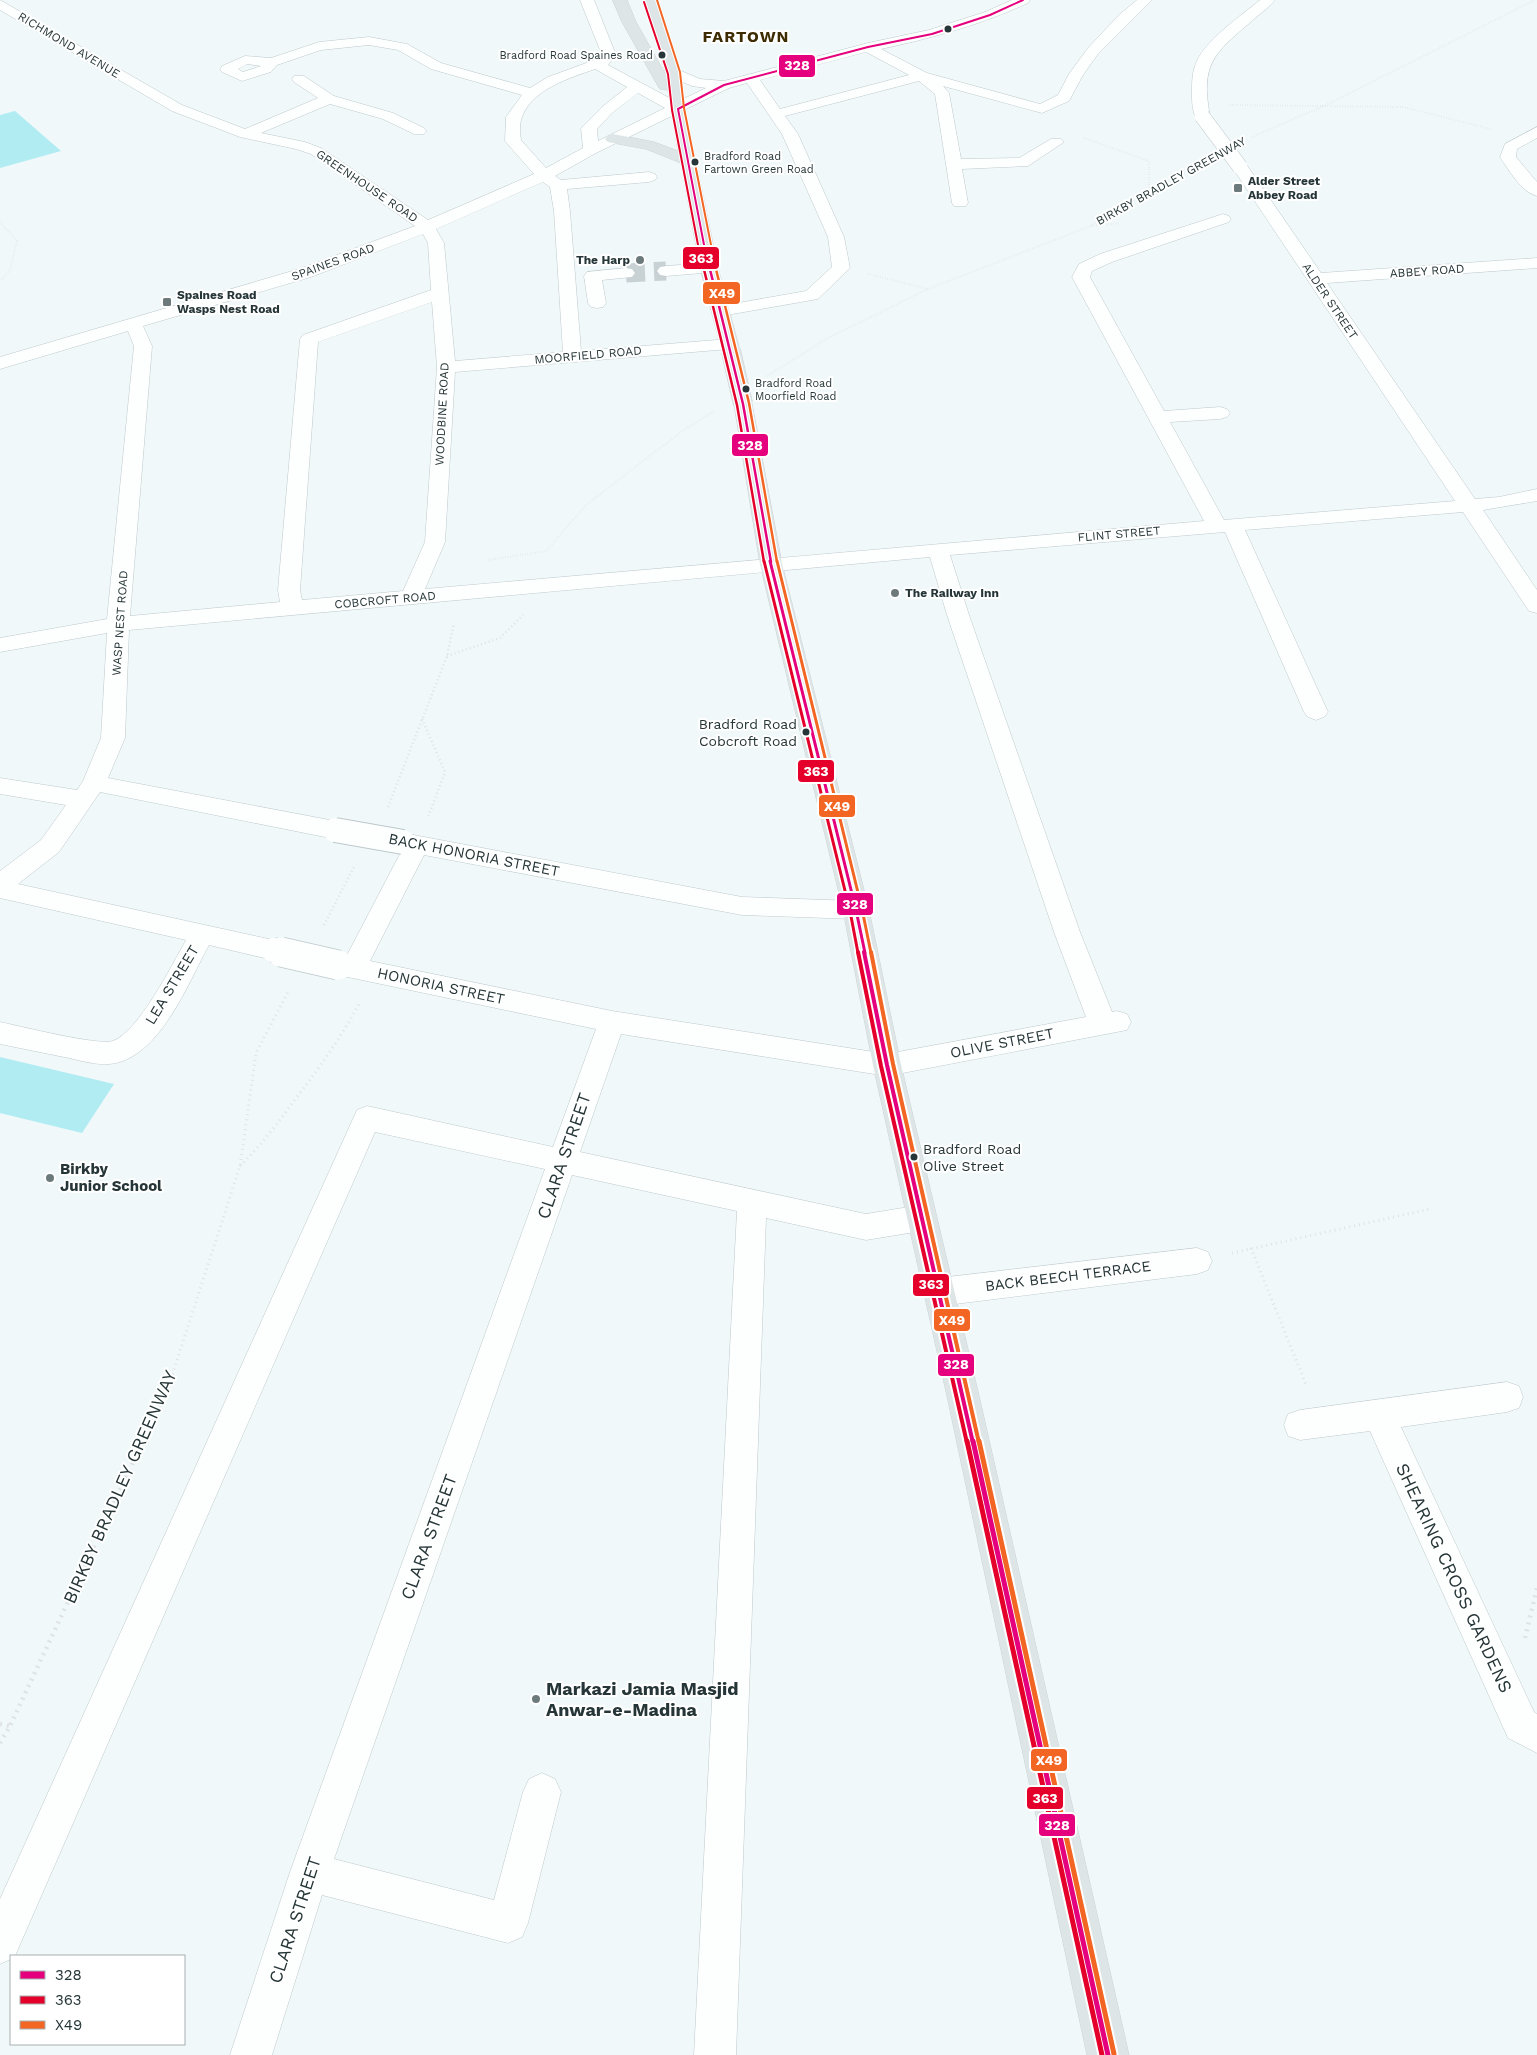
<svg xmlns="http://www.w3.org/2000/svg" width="1537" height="2055" font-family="'Work Sans',sans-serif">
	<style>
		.green { fill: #b1ecf3 }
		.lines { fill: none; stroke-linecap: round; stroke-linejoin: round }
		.minor-tunnel { stroke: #c8d1d3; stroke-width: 19; stroke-dasharray: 19 9; stroke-linecap: butt }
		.minor-casing { stroke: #bec9cb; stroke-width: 1 }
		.major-casing { stroke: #ced4d6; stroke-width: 1 }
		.path-far3 { stroke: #e0e3e4; stroke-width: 2; stroke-dasharray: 0.5 2; stroke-linecap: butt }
		.path-far2 { stroke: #e0e3e4; stroke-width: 2.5; stroke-dasharray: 1 3; stroke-linecap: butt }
		.path-far1 { stroke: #e0e3e4; stroke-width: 3; stroke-dasharray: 1 4; stroke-linecap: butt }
		.path { stroke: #e0e3e4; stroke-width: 4.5; stroke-dasharray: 2 5; stroke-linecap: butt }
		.minor { fill: #fdfefe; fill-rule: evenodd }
		.major { fill: #dde5e6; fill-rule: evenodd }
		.minor-bridge-far2-casing { stroke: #bec9cb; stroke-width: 16; stroke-linecap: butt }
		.minor-bridge-far1-casing { stroke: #bec9cb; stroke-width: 26; stroke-linecap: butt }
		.minor-bridge-casing { stroke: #bec9cb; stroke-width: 31; stroke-linecap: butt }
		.major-bridge-casing { stroke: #ced4d6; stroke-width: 20; stroke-linecap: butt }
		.minor-bridge-far2 { stroke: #fdfefe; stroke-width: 15 }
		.minor-bridge-far1 { stroke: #fdfefe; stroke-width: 24 }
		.minor-bridge { stroke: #fdfefe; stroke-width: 29 }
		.major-bridge { stroke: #dde5e6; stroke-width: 19 }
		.bus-1-far4-casing { stroke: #fff; stroke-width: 4 }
		.bus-1-far3-casing { stroke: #fff; stroke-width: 5 }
		.bus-1-far2-casing { stroke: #fff; stroke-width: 6 }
		.bus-1-far1-casing { stroke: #fff; stroke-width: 8 }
		.bus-1-casing { stroke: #fff; stroke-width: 9 }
		.bus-2-far4-casing { stroke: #fff; stroke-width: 4 }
		.bus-2-far3-casing { stroke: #fff; stroke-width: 5 }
		.bus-2-far2-casing { stroke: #fff; stroke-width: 6 }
		.bus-2-far1-casing { stroke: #fff; stroke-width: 8 }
		.bus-2-casing { stroke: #fff; stroke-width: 9 }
		.bus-3-far4-casing { stroke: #fff; stroke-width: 4 }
		.bus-3-far3-casing { stroke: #fff; stroke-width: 5 }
		.bus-3-far2-casing { stroke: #fff; stroke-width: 6 }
		.bus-3-far1-casing { stroke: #fff; stroke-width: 8 }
		.bus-3-casing { stroke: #fff; stroke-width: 9 }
		.bus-1-far4 { stroke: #e5007d; stroke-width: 2 }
		.bus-1-far3 { stroke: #e5007d; stroke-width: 2.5 }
		.bus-1-far2 { stroke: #e5007d; stroke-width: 3 }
		.bus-1-far1 { stroke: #e5007d; stroke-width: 4 }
		.bus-1 { stroke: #e5007d; stroke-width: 5 }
		.bus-2-far4 { stroke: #e4002b; stroke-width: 2 }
		.bus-2-far3 { stroke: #e4002b; stroke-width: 2.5 }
		.bus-2-far2 { stroke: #e4002b; stroke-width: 3 }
		.bus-2-far1 { stroke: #e4002b; stroke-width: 4 }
		.bus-2 { stroke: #e4002b; stroke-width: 5 }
		.bus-3-far4 { stroke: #f26522; stroke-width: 2 }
		.bus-3-far3 { stroke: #f26522; stroke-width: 2.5 }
		.bus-3-far2 { stroke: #f26522; stroke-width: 3 }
		.bus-3-far1 { stroke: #f26522; stroke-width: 4 }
		.bus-3 { stroke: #f26522; stroke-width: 5 }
		.bus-dot { fill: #263638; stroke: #fff; stroke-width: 2 }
		.poi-dot { fill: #6d7a7c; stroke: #fff; stroke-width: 2 }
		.labels { text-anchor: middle; stroke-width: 4; stroke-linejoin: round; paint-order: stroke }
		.far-bus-label { font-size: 11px; fill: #263638; stroke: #fff; text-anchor: start }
		.far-street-label { font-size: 12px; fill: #263638; stroke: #fff }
		.far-poi-label { font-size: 12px; font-weight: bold; fill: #263638; stroke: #fff; text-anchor: start }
		.bus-label { font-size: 14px; fill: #263638; stroke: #fff; text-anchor: end }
		.street-label { font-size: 15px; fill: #263638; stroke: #fff }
		.poi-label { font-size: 15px; font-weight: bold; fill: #263638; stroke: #fff; text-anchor: start }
		.far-district-label { font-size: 16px; font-weight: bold; letter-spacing: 1px; fill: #3d2b02; stroke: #fff }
		.near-street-label { font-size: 18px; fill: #263638; stroke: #fff }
		.near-poi-label { font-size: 18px; font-weight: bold; fill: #263638; stroke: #fff; text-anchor: start }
		.line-badge { stroke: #fff; stroke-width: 2 }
		.badge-label { font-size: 14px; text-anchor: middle; font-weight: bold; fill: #fff }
	</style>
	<rect width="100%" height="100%" fill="#f0f8fa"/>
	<!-- green -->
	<path class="green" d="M15 111 61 151 0 168V115Z
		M0 1057 114 1084 82 1133 0 1113Z"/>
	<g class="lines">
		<!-- minor-tunnel -->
		<path class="minor-tunnel" d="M626 273 666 271"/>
		<defs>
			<path id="minor" d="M0 0 182 105 245 129 318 98 294 82 292 79 294 76H304L334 96 393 113 424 128 427 131 424 134H414L383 119 330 104 261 133 305 142 321 148 428 220 534 174 505 141 506 117 522 95 431 69 398 50 369 45 321 50 277 65 271 72 242 81 222 72 220 69 222 66 245 56 271 58 319 42 369 37 407 44 441 63 530 88 548 77 600 58 602 55 580 0H594L616 55 608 65 677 102 706 88 692 86 669 76 667 73 669 70H679L700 79 724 81 868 43 929 30 985 12 1012 0H1030L1028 3C980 25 932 38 881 49L927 73 1040 104 1058 95 1069 74 1088 48 1119 15 1137 0H1152L1098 54 1083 75 1069 101 1042 113 943 86 949 93 961 159 1019 158 1051 139H1061L1064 142 1028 166 962 169 968 203 966 206H954L952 203 935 94 919 81 785 116 798 134 844 237 850 268 818 299 721 316 715 315 712 311 715 307 721 306 806 291 832 267 828 237 782 134 747 83 729 88 596 153 555 176 561 180 649 172 655 174 657 177 655 180 649 182 567 189 570 211 581 351 729 339 735 340 738 344 735 348 729 349 455 372 445 542 425 589 1204 521 1072 277 1079 264 1100 254 1223 214 1229 216 1231 219 1229 222 1112 262 1092 271 1090 277 1164 411 1220 407 1227 409 1230 413 1227 417 1220 419 1170 422 1224 520 1455 501 1232 167 1234 164H1246L1321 273 1537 258V268L1327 283 1475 499 1499 497 1537 489V501L1483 510 1537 590V613L1529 611 1463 512 1245 530 1328 712 1324 717 1316 720 1308 717 1304 712 1225 532 950 555 969 615 1080 932 1112 1012 1117 1011 1127 1014 1131 1022 1127 1030 887 1076 621 1034 580 1152 866 1214 921 1205 932 1209 936 1218 932 1227 921 1231 866 1240 766 1218 736 2055H694L737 1211 572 1175 334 1859 494 1900 523 1792 529 1779 542 1773 555 1779 561 1792 528 1923 522 1937 508 1943 322 1895 272 2055H230L290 1872 545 1169 375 1132 15 1956H11V1959L0 1964V1899L357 1110 367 1106 553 1147 596 1029 338 975 329 972 325 965 329 958 338 955 346 957 402 850 394 848 391 842 394 836 403 833 742 897 856 901 865 903 869 910 865 917 856 919 742 915 424 855 370 961 612 1011 887 1054 1086 1017 1054 932 947 615 930 557 129 630 125 738 108 778 335 821 344 824 347 830 344 836 335 839 100 792 59 852 18 884 273 940 282 943 286 950 282 957 273 960 209 945C188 983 159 1060 109 1064 94 1065 79 1060 64 1057 43 1053 21 1048 0 1044V1022C19 1026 99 1046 113 1041 139 1031 172 965 186 940L0 898V871L41 840 66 805 0 794V778L77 790 83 781 101 738 107 633 0 652V638L107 619 134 346 128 331 0 369V357L299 269 415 226 311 154 296 149 240 137 172 111 0 10ZM866 52 909 75 780 109 760 80ZM247 64 261 66 243 72 238 69ZM595 69 627 87 602 107 581 128 583 148 546 168 521 140C520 133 519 124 522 117 532 89 570 78 595 69ZM638 93 665 108 598 141 597 129 612 113ZM543 182 550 187 554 211 563 352 455 361 444 243 436 229ZM423 234 428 243 431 290 303 335 300 339 278 590 280 602 130 616 152 346 143 326 311 277ZM432 302 437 367 425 542 403 591 302 600 300 590 318 342Z
				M1260 0H1275C1269 8 1259 14 1252 21 1214 53 1200 64 1210 116L1207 119H1197C1192 112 1192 101 1192 93 1192 84 1192 74 1195 66 1202 42 1241 16 1260 0Z
				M1537 127V138L1517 149 1516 157 1537 182V196C1521 192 1509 170 1500 157L1505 144Z
				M709 263 715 264 718 268 715 272 666 276 660 275 657 271 660 267 666 266Z
				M626 268 632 269 635 273 632 277 602 280 606 303 603 307 597 308 591 307 588 303 584 276 587 272Z
				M1197 1248 1208 1252 1212 1261 1208 1270 1197 1274 939 1306 928 1302 923 1292 928 1282 939 1278Z
				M1507 1382 1519 1386 1523 1397 1519 1408 1507 1412 1401 1427 1534 1712 1537 1714V1753L1508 1738 1370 1431 1300 1440 1288 1436 1284 1425 1288 1414 1300 1410Z"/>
			<path id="major" d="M613 0H627L636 22 667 77 643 0H657L681 73 685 109 718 268 740 351 737 355 731 356 725 355 722 351 700 268 681 163 646 149 608 142 605 139 608 136 613 134 654 142 678 151 668 90 660 89 658 86 622 22Z
				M743 398 750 400 752 404 782 564 869 910 901 1065 979 1396 1129 2055H1087L947 1396 873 1065 843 910 760 564 734 404 736 400Z"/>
		</defs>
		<!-- minor casing -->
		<use href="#minor" class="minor-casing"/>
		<!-- major casing -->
		<use href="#major" class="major-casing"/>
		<!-- path-far3 -->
		<path class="path-far3" d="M1230 105 1403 107 1491 129
			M1252 137 1326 105 1535 0
			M1084 138 1149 161V193
			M0 222 17 241 10 270 0 281
			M1091 226 1120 223
			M868 274 928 289
			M767 376 828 338 928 289 1088 227 1200 163
			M488 560 546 551 586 505 681 432 714 411"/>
		<!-- path-far2 -->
		<path class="path-far2" d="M447 656 500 638 523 615
			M422 719 445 772 428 817
			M388 807 447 656 454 623
			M324 925 354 867"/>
		<!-- path-far1 -->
		<path class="path-far1" d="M240 1166C261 1145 279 1122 296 1098 320 1067 342 1036 360 1002
			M1251 1248 1307 1387
			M1232 1253 1430 1209
			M143 1443 167 1391 240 1166 256 1053 289 990"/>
		<!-- path -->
		<path class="path" d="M1525 1638 1537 1588
			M0 1724 10 1726
			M0 1743 10 1726 143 1441"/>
		<!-- minor -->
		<use href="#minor" class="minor"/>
		<!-- major -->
		<use href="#major" class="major"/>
		<defs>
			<path id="minor-bridge-far2" d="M1202 116 1240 167"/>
			<path id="minor-bridge-far1" d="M335 830 403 842
				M273 950 286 953"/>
			<path id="minor-bridge" d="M281 952 338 965"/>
			<path id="major-bridge" d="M731 351 743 404"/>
		</defs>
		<!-- minor-bridge-far2 casing -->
		<use href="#minor-bridge-far2" class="minor-bridge-far2-casing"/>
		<!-- minor-bridge-far1 casing -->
		<use href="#minor-bridge-far1" class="minor-bridge-far1-casing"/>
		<!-- minor-bridge casing -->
		<use href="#minor-bridge" class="minor-bridge-casing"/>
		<!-- major-bridge casing -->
		<use href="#major-bridge" class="major-bridge-casing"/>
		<!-- minor-bridge-far2 -->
		<use href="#minor-bridge-far2" class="minor-bridge-far2"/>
		<!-- minor-bridge-far1 -->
		<use href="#minor-bridge-far1" class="minor-bridge-far1"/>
		<!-- minor-bridge -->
		<use href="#minor-bridge" class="minor-bridge"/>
		<!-- major-bridge -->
		<use href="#major-bridge" class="major-bridge"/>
		<defs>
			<path id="bus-1-far4" d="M705 250 678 109 724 85 868 47 932 34 990 15 1023 0"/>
			<path id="bus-1-far3" d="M705 249 743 404 771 562"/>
			<path id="bus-1-far2" d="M770 561 856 910 865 953"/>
			<path id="bus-1-far1" d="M864 952 887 1065 973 1443"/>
			<path id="bus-1" d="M973 1441 1108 2055"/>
			<path id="bus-2-far4" d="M644 2 668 74 672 110 699 250"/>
			<path id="bus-2-far3" d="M699 249 737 405 764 562"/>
			<path id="bus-2-far2" d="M764 561 850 911 858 953"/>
			<path id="bus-2-far1" d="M858 952 881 1066 967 1443"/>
			<path id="bus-2" d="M967 1441 1102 2055"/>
			<path id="bus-3-far4" d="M657 0 680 72 684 108 712 250"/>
			<path id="bus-3-far3" d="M711 249 749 403 777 562"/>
			<path id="bus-3-far2" d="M777 561 862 909 871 953"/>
			<path id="bus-3-far1" d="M871 952 893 1064 979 1443"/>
			<path id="bus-3" d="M979 1441 1114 2054"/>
		</defs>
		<!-- bus-1-far4 casing -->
		<use href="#bus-1-far4" class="bus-1-far4-casing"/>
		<!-- bus-1-far3 casing -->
		<use href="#bus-1-far3" class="bus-1-far3-casing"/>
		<!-- bus-1-far2 casing -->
		<use href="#bus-1-far2" class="bus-1-far2-casing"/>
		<!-- bus-1-far1 casing -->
		<use href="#bus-1-far1" class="bus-1-far1-casing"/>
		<!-- bus-1 casing -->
		<use href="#bus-1" class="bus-1-casing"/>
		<!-- bus-2-far4 casing -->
		<use href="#bus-2-far4" class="bus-2-far4-casing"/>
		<!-- bus-2-far3 casing -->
		<use href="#bus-2-far3" class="bus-2-far3-casing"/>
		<!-- bus-2-far2 casing -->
		<use href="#bus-2-far2" class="bus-2-far2-casing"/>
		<!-- bus-2-far1 casing -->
		<use href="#bus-2-far1" class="bus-2-far1-casing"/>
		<!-- bus-2 casing -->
		<use href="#bus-2" class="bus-2-casing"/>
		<!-- bus-3-far4 casing -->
		<use href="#bus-3-far4" class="bus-3-far4-casing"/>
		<!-- bus-3-far3 casing -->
		<use href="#bus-3-far3" class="bus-3-far3-casing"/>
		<!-- bus-3-far2 casing -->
		<use href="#bus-3-far2" class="bus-3-far2-casing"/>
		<!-- bus-3-far1 casing -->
		<use href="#bus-3-far1" class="bus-3-far1-casing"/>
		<!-- bus-3 casing -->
		<use href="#bus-3" class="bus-3-casing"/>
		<!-- bus-1-far4 -->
		<use href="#bus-1-far4" class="bus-1-far4"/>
		<!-- bus-1-far3 -->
		<use href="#bus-1-far3" class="bus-1-far3"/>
		<!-- bus-1-far2 -->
		<use href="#bus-1-far2" class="bus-1-far2"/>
		<!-- bus-1-far1 -->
		<use href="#bus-1-far1" class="bus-1-far1"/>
		<!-- bus-1 -->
		<use href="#bus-1" class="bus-1"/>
		<!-- bus-2-far4 -->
		<use href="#bus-2-far4" class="bus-2-far4"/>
		<!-- bus-2-far3 -->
		<use href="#bus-2-far3" class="bus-2-far3"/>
		<!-- bus-2-far2 -->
		<use href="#bus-2-far2" class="bus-2-far2"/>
		<!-- bus-2-far1 -->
		<use href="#bus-2-far1" class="bus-2-far1"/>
		<!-- bus-2 -->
		<use href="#bus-2" class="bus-2"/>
		<!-- bus-3-far4 -->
		<use href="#bus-3-far4" class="bus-3-far4"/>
		<!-- bus-3-far3 -->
		<use href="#bus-3-far3" class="bus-3-far3"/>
		<!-- bus-3-far2 -->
		<use href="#bus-3-far2" class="bus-3-far2"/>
		<!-- bus-3-far1 -->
		<use href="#bus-3-far1" class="bus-3-far1"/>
		<!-- bus-3 -->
		<use href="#bus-3" class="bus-3"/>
	</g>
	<!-- markers -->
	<g class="bus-dot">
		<circle cx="948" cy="29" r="4.5"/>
		<circle cx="662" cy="55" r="4.5"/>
		<circle cx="695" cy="162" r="4.5"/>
		<circle cx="746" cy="389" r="4.5"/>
		<circle cx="806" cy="732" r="4.5"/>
		<circle cx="914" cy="1157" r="4.5"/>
	</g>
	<g class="poi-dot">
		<rect x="1233" y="183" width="10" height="10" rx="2.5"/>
		<circle cx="640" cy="260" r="5"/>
		<rect x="162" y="297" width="10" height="10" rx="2.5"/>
		<circle cx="895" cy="593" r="5"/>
		<circle cx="50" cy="1178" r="5"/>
		<circle cx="536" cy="1699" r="5"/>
	</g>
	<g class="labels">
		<!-- far-bus labels -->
		<g class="far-bus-label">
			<text x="653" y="59" text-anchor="end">Bradford Road Spaines Road</text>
			<text x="704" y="160">Bradford Road<tspan x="704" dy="13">Fartown Green Road</tspan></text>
			<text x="755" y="387">Bradford Road<tspan x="755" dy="13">Moorfield Road</tspan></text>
		</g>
		<!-- far-street labels -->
		<g class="far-street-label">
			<text transform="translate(69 45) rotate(31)" y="4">RICHMOND AVENUE</text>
			<text transform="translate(1171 181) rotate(-29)" y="4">BIRKBY BRADLEY GREENWAY</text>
			<text transform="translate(367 186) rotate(34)" y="4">GREENHOUSE ROAD</text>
			<text transform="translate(333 262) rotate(-20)" y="4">SPAINES ROAD</text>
			<text transform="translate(1427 271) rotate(-4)" y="4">ABBEY ROAD</text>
			<text transform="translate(1330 301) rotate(56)" y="4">ALDER STREET</text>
			<text transform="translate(588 355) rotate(-5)" y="4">MOORFIELD ROAD</text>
			<text transform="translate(442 414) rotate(-87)" y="4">WOODBINE ROAD</text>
			<text transform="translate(1119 534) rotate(-5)" y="4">FLINT STREET</text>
			<text transform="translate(385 600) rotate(-5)" y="4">COBCROFT ROAD</text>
			<text transform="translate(120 623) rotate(-86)" y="4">WASP NEST ROAD</text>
		</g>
		<!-- far-poi labels -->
		<g class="far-poi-label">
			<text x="1248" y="185">Alder Street<tspan x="1248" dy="14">Abbey Road</tspan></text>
			<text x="630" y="264" text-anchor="end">The Harp</text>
			<text x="177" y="299">Spaines Road<tspan x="177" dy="14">Wasps Nest Road</tspan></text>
			<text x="905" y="597">The Railway Inn</text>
		</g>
		<!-- bus labels -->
		<g class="bus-label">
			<text x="797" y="729">Bradford Road<tspan x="797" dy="17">Cobcroft Road</tspan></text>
			<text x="923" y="1154" text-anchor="start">Bradford Road<tspan x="923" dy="17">Olive Street</tspan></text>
		</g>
		<!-- street labels -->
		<g class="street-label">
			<text transform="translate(474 855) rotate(11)" y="5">BACK HONORIA STREET</text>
			<text transform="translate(172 985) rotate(-59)" y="5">LEA STREET</text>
			<text transform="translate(441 986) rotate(12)" y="5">HONORIA STREET</text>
			<text transform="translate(1002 1043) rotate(-11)" y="5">OLIVE STREET</text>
			<text transform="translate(1068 1276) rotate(-7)" y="5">BACK BEECH TERRACE</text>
		</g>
		<!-- poi labels -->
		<g class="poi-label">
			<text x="60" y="1174">Birkby<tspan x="60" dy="17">Junior School</tspan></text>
		</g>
		<!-- far-district labels -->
		<g class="far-district-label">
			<text x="746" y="42">FARTOWN</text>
		</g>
		<!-- near-street labels -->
		<g class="near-street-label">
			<text transform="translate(564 1156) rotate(-71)" y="6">CLARA STREET</text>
			<text transform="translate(120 1487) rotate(-66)" y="6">BIRKBY BRADLEY GREENWAY</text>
			<text transform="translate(429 1537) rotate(-70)" y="6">CLARA STREET</text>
			<text transform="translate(1454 1578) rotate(65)" y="6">SHEARING CROSS GARDENS</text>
			<text transform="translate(295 1920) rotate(-72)" y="6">CLARA STREET</text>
		</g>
		<!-- near-poi labels -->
		<g class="near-poi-label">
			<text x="546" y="1695">Markazi Jamia Masjid<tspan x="546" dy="21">Anwar-e-Madina</tspan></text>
		</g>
	</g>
	<g class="line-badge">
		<rect x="778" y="54" width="38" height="24" rx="5" fill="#e5007d"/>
		<rect x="682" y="246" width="38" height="24" rx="5" fill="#e4002b"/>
		<rect x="702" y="281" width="39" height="24" rx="5" fill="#f26522"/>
		<rect x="731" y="433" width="38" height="24" rx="5" fill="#e5007d"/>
		<rect x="797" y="759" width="38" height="24" rx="5" fill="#e4002b"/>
		<rect x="818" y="794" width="38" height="24" rx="5" fill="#f26522"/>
		<rect x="836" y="892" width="38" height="24" rx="5" fill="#e5007d"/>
		<rect x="912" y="1273" width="38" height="24" rx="5" fill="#e4002b"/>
		<rect x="933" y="1308" width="38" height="24" rx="5" fill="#f26522"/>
		<rect x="937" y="1353" width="38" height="24" rx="5" fill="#e5007d"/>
		<rect x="1030" y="1748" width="38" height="24" rx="5" fill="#f26522"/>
		<rect x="1026" y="1786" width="38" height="24" rx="5" fill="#e4002b"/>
		<rect x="1038" y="1813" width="38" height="24" rx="5" fill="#e5007d"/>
	</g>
	<g class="badge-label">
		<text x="797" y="70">328</text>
		<text x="701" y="263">363</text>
		<text x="722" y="298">X49</text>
		<text x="750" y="450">328</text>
		<text x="816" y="776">363</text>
		<text x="837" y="811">X49</text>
		<text x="855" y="909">328</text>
		<text x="931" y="1289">363</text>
		<text x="952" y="1325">X49</text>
		<text x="956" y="1369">328</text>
		<text x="1049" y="1765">X49</text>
		<text x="1045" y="1803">363</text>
		<text x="1057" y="1830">328</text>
	</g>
	<!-- legend -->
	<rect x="10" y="1955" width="175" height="90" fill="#ffffff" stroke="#a8afaf"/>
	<rect x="20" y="1971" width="25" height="8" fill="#e5007d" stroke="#a8afaf"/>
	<text x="55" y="1980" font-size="15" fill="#263638">328</text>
	<rect x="20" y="1996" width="25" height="8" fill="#e4002b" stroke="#a8afaf"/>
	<text x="55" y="2005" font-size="15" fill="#263638">363</text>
	<rect x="20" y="2021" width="25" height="8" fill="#f26522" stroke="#a8afaf"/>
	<text x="55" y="2030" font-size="15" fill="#263638">X49</text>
</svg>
